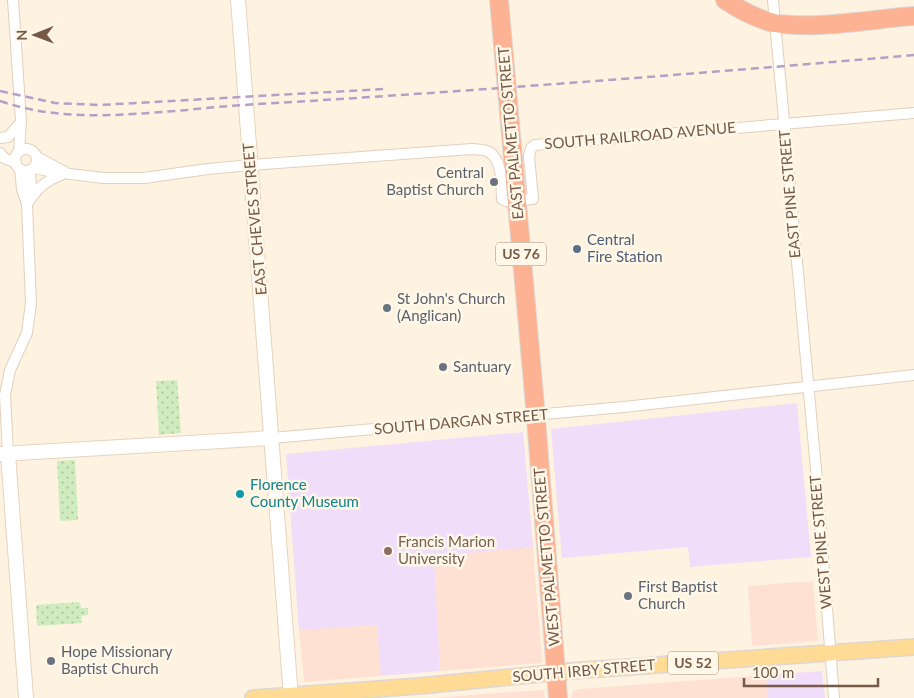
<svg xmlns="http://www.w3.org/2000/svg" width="914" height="698" font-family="Lato,sans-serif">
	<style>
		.commercial { fill: #ffe1d3 }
		.education { fill: #f0ddfa }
		.grass { fill: url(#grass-dots) }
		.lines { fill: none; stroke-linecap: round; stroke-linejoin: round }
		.street-casing { stroke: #e2cfbc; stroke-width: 12 }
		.secondary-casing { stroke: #e9d2bb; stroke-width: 16 }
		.primary-casing { stroke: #ded7d3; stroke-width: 18 }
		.highway-casing { stroke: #ded7d3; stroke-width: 20 }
		.street { stroke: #fff; stroke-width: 10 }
		.secondary { stroke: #fff; stroke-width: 14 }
		.primary { stroke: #ffdb96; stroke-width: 15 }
		.highway { stroke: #fcb293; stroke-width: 18 }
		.rail { stroke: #b69fc7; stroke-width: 2.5; stroke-dasharray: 8 5; stroke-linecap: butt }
		.worship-dot { fill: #6b7280; stroke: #fff7e8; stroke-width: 2 }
		.service-dot { fill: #5c6f8a; stroke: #fff7e8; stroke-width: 2 }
		.culture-dot { fill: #0f9aa8; stroke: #fff7e8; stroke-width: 2 }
		.education-dot { fill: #8d6e63; stroke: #fff7e8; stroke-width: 2 }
		.labels { text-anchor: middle; stroke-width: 5; stroke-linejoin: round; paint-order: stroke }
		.shield { fill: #fff7e8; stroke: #9f8877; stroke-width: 1 }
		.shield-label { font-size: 14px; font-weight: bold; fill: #765946 }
		.street-label { font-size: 15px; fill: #765946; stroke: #fff7e8 }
		.worship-label { font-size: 15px; fill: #5b616d; stroke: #fff7e8; text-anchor: start }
		.service-label { font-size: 15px; fill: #4e5e75; stroke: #fff7e8; text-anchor: start }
		.culture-label { font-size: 15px; fill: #0d838f; stroke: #fff7e8; text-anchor: start }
		.education-label { font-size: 15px; fill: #785e54; stroke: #fff7e8; text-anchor: start }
	</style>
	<defs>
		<pattern id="grass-dots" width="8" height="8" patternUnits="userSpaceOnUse" patternTransform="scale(1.25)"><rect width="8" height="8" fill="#cfecbe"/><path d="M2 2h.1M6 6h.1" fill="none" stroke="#adc29c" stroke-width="1.8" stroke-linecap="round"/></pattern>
	</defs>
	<rect width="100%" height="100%" fill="#fef3e0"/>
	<!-- commercial -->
	<path class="commercial" d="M533 547 542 663 440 671 434 555Z
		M813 581 818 641 752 646 748 586Z
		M377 625 381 676 304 682 299 630Z
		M766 675 768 698H571L573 691 579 689Z
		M544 690 545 698H434L496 693Z"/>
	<!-- education -->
	<path class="education" d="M797 403 811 557 690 567 688 547 562 558 551 429Z
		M523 432 533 547 434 556 440 671 381 676 377 625 299 630 286 454Z
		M822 671 825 698H768L766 675Z"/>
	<!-- grass -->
	<path class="grass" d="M177 380 181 433 159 435 156 381Z
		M75 460 78 520 60 521 57 461Z
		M80 602 81 608H88V615L81 616 82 623 37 626 36 605Z"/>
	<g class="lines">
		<defs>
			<path id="street" d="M13 0 21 121 19 151
				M773 0 817 480 834 698
				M0 138 8 137 21 122
				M15 160a11 11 0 1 1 22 0a11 11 0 1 1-22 0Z
				M0 153 4 158 16 163
				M37 157 65 172
				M34 168 53 172 104 178H144L208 169 250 165 472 149C478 150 484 149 489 152 503 160 501 185 502 199L506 201 533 199 529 156 531 148 535 145 914 113
				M28 199 31 187 30 170
				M27 204C38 187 44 182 63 174
				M272 438 624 407 914 375
				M8 454 5 395 10 370 27 333 31 303 27 204 22 189 20 169"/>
			<path id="secondary" d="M238 0 291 698
				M0 454 272 438
				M8 454 26 698"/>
			<path id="primary" d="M253 698 419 686 571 671 914 647"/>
			<path id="highway" d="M499 0 535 406 558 698
				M725 0C740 10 757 19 774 23 815 30 873 19 914 16"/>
		</defs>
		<!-- street casing -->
		<use href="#street" class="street-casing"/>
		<!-- secondary casing -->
		<use href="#secondary" class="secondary-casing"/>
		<!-- primary casing -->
		<use href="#primary" class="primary-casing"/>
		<!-- highway casing -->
		<use href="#highway" class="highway-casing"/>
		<!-- street -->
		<use href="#street" class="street"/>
		<!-- secondary -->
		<use href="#secondary" class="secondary"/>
		<!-- primary -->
		<use href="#primary" class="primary"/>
		<!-- highway -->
		<use href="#highway" class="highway"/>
		<!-- rail -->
		<path class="rail" d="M0 91 55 103 100 105 383 89
			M0 101C61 122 124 115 187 110 222 106 258 104 293 102 500 89 707 73 914 55"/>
	</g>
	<!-- markers -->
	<g class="worship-dot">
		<circle cx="494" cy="182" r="5"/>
		<circle cx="387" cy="308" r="5"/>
		<circle cx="443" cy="367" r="5"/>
		<circle cx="628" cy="596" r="5"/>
		<circle cx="51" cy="661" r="5"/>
	</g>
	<circle class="service-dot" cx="577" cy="249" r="5"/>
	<circle class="culture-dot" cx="240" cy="494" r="5"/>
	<circle class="education-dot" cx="388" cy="551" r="5"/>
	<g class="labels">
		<!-- shield labels -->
		<g class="shield">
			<rect x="496" y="242.5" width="50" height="23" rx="4"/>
			<rect x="668" y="651.5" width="50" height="23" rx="4"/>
		</g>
		<g class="shield-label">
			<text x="521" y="259">US 76</text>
			<text x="693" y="668">US 52</text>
		</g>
		<!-- street labels -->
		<g class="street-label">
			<text transform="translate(511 133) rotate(-95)" y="5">EAST PALMETTO STREET</text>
			<text transform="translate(640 136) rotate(-5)" y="5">SOUTH RAILROAD AVENUE</text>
			<text transform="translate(790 194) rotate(-95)" y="5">EAST PINE STREET</text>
			<text transform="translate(255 219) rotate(-95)" y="5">EAST CHEVES STREET</text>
			<text transform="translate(461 422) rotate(-5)" y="5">SOUTH DARGAN STREET</text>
			<text transform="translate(821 542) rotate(-95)" y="5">WEST PINE STREET</text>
			<text transform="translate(547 557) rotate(-95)" y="5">WEST PALMETTO STREET</text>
			<text transform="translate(584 671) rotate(-5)" y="5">SOUTH IRBY STREET</text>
		</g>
		<!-- worship labels -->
		<g class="worship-label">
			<text x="484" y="178" text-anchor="end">Central<tspan x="484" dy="17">Baptist Church</tspan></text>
			<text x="397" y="304">St John's Church<tspan x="397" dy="17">(Anglican)</tspan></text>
			<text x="453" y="372">Santuary</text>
			<text x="638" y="592">First Baptist<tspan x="638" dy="17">Church</tspan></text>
			<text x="61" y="657">Hope Missionary<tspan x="61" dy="17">Baptist Church</tspan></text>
		</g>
		<!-- service labels -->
		<g class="service-label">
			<text x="587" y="245">Central<tspan x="587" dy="17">Fire Station</tspan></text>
		</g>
		<!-- culture labels -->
		<g class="culture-label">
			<text x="250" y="490">Florence<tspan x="250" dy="17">County Museum</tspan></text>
		</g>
		<!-- education labels -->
		<g class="education-label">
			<text x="398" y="547">Francis Marion<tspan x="398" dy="17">University</tspan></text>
		</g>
	</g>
	<!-- north arrow -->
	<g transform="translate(35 35) rotate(269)" stroke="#fff7e8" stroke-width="4" paint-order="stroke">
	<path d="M0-4L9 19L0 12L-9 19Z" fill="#765946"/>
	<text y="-8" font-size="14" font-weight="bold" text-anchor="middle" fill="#765946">N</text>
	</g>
	<!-- scale -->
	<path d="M744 678v8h134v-8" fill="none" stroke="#765946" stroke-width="2.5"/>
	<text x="752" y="678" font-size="15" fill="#765946" stroke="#fff7e8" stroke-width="4" paint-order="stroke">100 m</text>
</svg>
